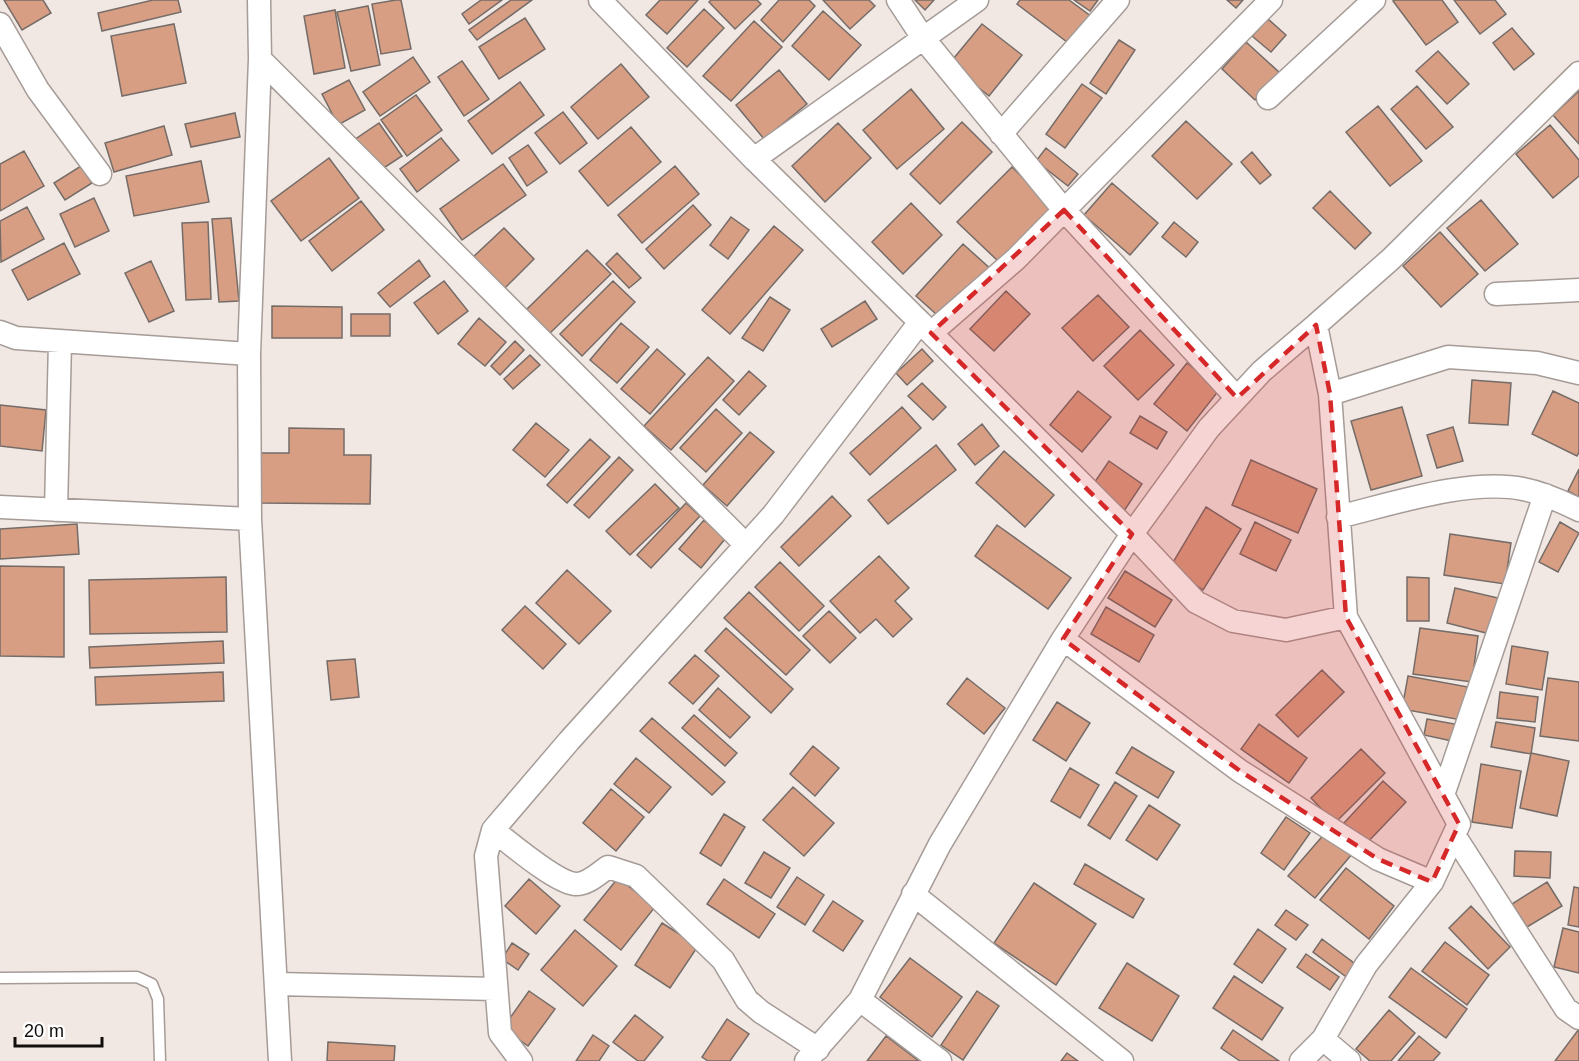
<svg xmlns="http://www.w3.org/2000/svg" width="1579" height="1061" font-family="Arial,sans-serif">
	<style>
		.building { fill: #d79e84; stroke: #756c68; stroke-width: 1.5 }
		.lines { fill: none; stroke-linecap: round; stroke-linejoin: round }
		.service-casing { stroke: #a59b97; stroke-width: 13 }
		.minor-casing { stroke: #a59b97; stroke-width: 25 }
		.service { stroke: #fff; stroke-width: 10 }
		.minor { stroke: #fff; stroke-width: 22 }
		.marked { fill: #d62828; fill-opacity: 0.2; stroke: #d62828; stroke-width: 4.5; stroke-dasharray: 12 8; stroke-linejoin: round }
	</style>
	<rect width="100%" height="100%" fill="#f2e8e3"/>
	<!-- building -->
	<path class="building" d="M4 0H43L51 13 22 30Z
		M153 0H178L181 12 102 31 98 13Z
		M396 0H401L411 49 381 54 372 4Z
		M481 0H502L469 24 462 14Z
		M511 0H532L477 40 469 30Z
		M660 0H698L667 34 646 15Z
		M711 0H757L761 4 735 29 709 2Z
		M779 0H809L815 6 783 42 761 20Z
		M823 0H869L875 6 850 29Z
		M915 0H934L925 10Z
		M1020 0H1069L1092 17 1071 45 1017 4Z
		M1074 0H1098L1090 11Z
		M1227 0H1243L1236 8Z
		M1395 0H1442L1458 22 1426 45 1393 1Z
		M1454 0H1495L1506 14 1480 34Z
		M368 6 380 65 351 71 337 12Z
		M704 9 724 28 687 67 667 48Z
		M335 10 345 68 314 74 304 16Z
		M823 11 861 45 829 80 792 46Z
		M525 18 545 49 499 79 479 47Z
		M1268 19 1286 35 1271 52 1252 36Z
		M754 21 782 47 731 101 703 76Z
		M174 24 186 83 122 96 111 36Z
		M982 24 1022 55 989 96 949 64Z
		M1512 28 1534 54 1514 70 1493 43Z
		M1119 40 1135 50 1106 94 1090 83Z
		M1246 42 1280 73 1255 100 1222 69Z
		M1438 51 1469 84 1447 104 1416 71Z
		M413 57 430 82 380 116 363 92Z
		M462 61 489 99 464 116 438 77Z
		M621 64 649 97 598 139 571 107Z
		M779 70 807 104 764 139 736 105Z
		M349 80 365 110 338 125 322 94Z
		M520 82 544 115 492 154 468 121Z
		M1082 84 1102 98 1065 148 1046 134Z
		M1417 86 1453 127 1426 149 1391 109Z
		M911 89 944 129 897 169 863 130Z
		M1579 91V144L1553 115Z
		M416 95 442 130 407 156 381 120Z
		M1378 106 1422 161 1390 186 1346 132Z
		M563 112 587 143 560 164 535 133Z
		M235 113 240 137 191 147 185 124Z
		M1186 121 1232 164 1197 199 1152 156Z
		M962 122 992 152 940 204 910 174Z
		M379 123 402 156 376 173 354 140Z
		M838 123 871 158 825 202 792 166Z
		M1550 125 1579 160V176L1553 198 1516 154Z
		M164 126 172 155 114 172 105 143Z
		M631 127 661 162 608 206 579 171Z
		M441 138 459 160 417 192 400 169Z
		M528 145 547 172 527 186 509 158Z
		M1046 148 1078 174 1068 186 1036 161Z
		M24 151 44 186 0 211V164Z
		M1252 152 1271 175 1260 184 1241 162Z
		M329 158 359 198 301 241 271 201Z
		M201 161 209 202 134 216 126 176Z
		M503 164 526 195 462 240 440 209Z
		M81 166 92 183 65 200 54 183Z
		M675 166 699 194 642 243 618 215Z
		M1012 167 1053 208 999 262 957 222Z
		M1112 183 1158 223 1130 255 1084 215Z
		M1330 191 1371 233 1355 249 1313 208Z
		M94 198 109 231 75 247 60 214Z
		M1481 200 1518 244 1485 271 1447 228Z
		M361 201 384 230 332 271 309 241Z
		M911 203 942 235 903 274 872 242Z
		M693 205 711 225 664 269 646 249Z
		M27 207 44 239 1 262 0 221Z
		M731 217 749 230 728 259 710 245Z
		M231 218 239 301 219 302 212 219Z
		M208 222 211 299 186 300 182 223Z
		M1174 222 1198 242 1186 257 1162 237Z
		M774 226 803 250 730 334 702 310Z
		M504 228 534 259 502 291 471 259Z
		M1440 232 1478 274 1441 307 1403 266Z
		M64 243 80 274 28 300 12 270Z
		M963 244 993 271 946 323 916 296Z
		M587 250 611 274 550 333 526 310Z
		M617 253 641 278 629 288 606 264Z
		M419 260 430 276 390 307 378 293Z
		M151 261 174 311 149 322 125 273Z
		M444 281 468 311 438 334 414 303Z
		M613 281 635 302 582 356 560 334Z
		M1006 291 1030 314 994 351 970 329Z
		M1098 295 1129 327 1093 361 1062 328Z
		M770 297 790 310 763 351 742 338Z
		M865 301 877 319 832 347 821 329Z
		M272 306 342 307V338H272Z
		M351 314H390V336H351Z
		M479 318 506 342 485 366 458 344Z
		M621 323 649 347 617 383 590 360Z
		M1140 330 1174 365 1138 400 1104 366Z
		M515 341 524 350 500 375 491 366Z
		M657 349 685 374 650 414 621 389Z
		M922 349 933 361 907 385 896 373Z
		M530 355 540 365 513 389 504 379Z
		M708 357 734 381 671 450 644 426Z
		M1187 363 1220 389 1187 431 1154 404Z
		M749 371 766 386 739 415 723 400Z
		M1472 380 1511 383 1508 425 1469 423Z
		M922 383 946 407 933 420 908 396Z
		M1078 391 1111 417 1082 452 1050 425Z
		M1553 391 1579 403V452L1577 456 1532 434Z
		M0 405 46 410 42 451 0 446Z
		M902 407 921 428 870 475 850 453Z
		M1402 407 1422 476 1371 490 1351 421Z
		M716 409 742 433 706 472 680 448Z
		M1140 416 1167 432 1157 449 1130 433Z
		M536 423 569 450 545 477 513 450Z
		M982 424 999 446 975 465 958 444Z
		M1453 427 1463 461 1437 468 1427 435Z
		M289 428 344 429V455H371L370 504 261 503V453H289Z
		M750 432 774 452 727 506 703 485Z
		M590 439 610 457 567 503 547 485Z
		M936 445 956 470 888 524 868 500Z
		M1004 451 1054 495 1025 527 976 483Z
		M619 457 633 470 589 518 574 505Z
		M1251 460 1317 489 1298 533 1232 505Z
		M1109 461 1142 484 1124 511 1090 489Z
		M1579 469V497L1568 491Z
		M655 484 679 508 630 555 606 531Z
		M832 496 851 516 799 566 781 547Z
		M686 503 700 516 651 568 637 555Z
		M1206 507 1241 529 1203 590 1169 569Z
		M704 520 725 539 701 568 679 549Z
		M1255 522 1291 540 1276 571 1240 554Z
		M1560 522 1579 533 1558 572 1539 562Z
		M77 524 79 554 0 559V529Z
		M997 525 1071 578 1048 609 975 556Z
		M1450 534 1511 543 1505 584 1444 575Z
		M879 556 909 588 895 601 912 619 893 637 876 619 860 633 830 601Z
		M780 562 824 606 799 631 755 587Z
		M0 566 64 567V657L0 656Z
		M567 570 611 611 579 644 536 603Z
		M1125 571 1172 600 1155 627 1108 598Z
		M226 577 227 632 90 634 89 580Z
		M1407 577 1429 578V621H1407Z
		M1455 588 1498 598 1490 634 1447 623Z
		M749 592 810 650 786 675 724 618Z
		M525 606 566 644 543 669 502 630Z
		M1106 607 1154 635 1139 662 1091 634Z
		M829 611 856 638 830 663 803 636Z
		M726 628 793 689 771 713 705 651Z
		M1420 628 1478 636 1472 682 1413 674Z
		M223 641 224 663 90 668 89 647Z
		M1512 646 1548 652 1542 690 1506 684Z
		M695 655 719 676 693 704 669 683Z
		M355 659 359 697 331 700 327 661Z
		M1322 670 1344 692 1298 737 1276 715Z
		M223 672 224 701 96 705 95 677Z
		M1408 676 1468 687 1461 720 1402 709Z
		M967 678 1005 708 984 734 947 704Z
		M1548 678 1579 682V741L1540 736Z
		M718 688 750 717 730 738 699 710Z
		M1500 692 1538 697 1535 722 1497 718Z
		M1057 702 1090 723 1066 761 1033 740Z
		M694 715 737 753 725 766 682 728Z
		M652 718 725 782 712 795 640 731Z
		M1427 719 1460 725 1457 742 1424 735Z
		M1496 722 1535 728 1531 754 1491 747Z
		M1259 724 1307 758 1289 783 1241 749Z
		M813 746 839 768 815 796 790 774Z
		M1132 747 1174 772 1158 798 1116 773Z
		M1361 749 1385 773 1335 823 1311 798Z
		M1531 753 1569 761 1557 816 1520 808Z
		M636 758 671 787 649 813 614 784Z
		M1481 764 1521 771 1512 828 1472 822Z
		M1070 768 1099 785 1080 818 1051 801Z
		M1383 781 1406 802 1366 844 1344 823Z
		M1115 782 1137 796 1110 839 1088 825Z
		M793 787 834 823 804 856 763 820Z
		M611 789 644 817 616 851 583 823Z
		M1149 805 1180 825 1157 860 1126 840Z
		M724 814 745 827 721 866 700 853Z
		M1286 817 1310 833 1284 870 1261 853Z
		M1326 832 1352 854 1315 898 1288 876Z
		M1515 851 1551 852 1550 878 1514 876Z
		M764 852 790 868 771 898 745 883Z
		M1085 864 1144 899 1133 918 1074 884Z
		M1346 868 1394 906 1369 939 1320 900Z
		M797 877 824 895 805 925 777 907Z
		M618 878 655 907 621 950 584 920Z
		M529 879 560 906 536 934 505 906Z
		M724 879 775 914 759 938 707 904Z
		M1547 882 1562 906 1527 927 1512 904Z
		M1034 883 1096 924 1056 985 994 943Z
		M1574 887 1579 888V927L1568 925Z
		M833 901 863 921 843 951 813 931Z
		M1471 906 1510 947 1488 969 1449 928Z
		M1286 910 1308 925 1296 940 1275 925Z
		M662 923 698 946 670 988 635 965Z
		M1563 928 1579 932V973L1554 967Z
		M1258 929 1286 949 1262 983 1234 964Z
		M575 930 617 966 583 1006 541 970Z
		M1322 939 1358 966 1349 979 1313 952Z
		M1445 942 1489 975 1467 1005 1422 971Z
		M512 943 529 954 518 970 502 959Z
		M1306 954 1339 977 1330 990 1297 967Z
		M910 958 962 997 932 1037 880 997Z
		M1127 963 1179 996 1152 1041 1099 1008Z
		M1411 968 1467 1009 1446 1038 1389 997Z
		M1234 976 1283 1008 1262 1040 1213 1008Z
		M529 991 555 1009 528 1046 503 1028Z
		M977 991 999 1006 963 1060 941 1045Z
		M1389 1010 1415 1033 1391 1061H1370L1356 1049Z
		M635 1015 663 1037 644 1061H638L613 1042Z
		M727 1019 749 1034 730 1061H708L702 1057Z
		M1579 1029V1061H1555Z
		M1233 1030 1279 1061H1240L1221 1048Z
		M593 1035 609 1046 599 1061H576Z
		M886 1036 919 1061H867Z
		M1419 1036 1440 1053 1433 1061H1398Z
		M328 1042 395 1046 394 1061H327Z
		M1067 1053 1078 1061H1061Z"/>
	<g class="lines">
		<defs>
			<path id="service" d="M0 978 137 977 152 984 158 999 160 1061"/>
			<path id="minor" d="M600 0 754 159 920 322
				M898 0 923 38 1064 210 1237 398
				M0 24 38 90 100 174
				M260 59 746 545
				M1268 98 1374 0
				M1001 134 1118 0
				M754 159 977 0
				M1496 294 1579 290
				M1316 325 1262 371 1209 428 1132 534 1196 602 1233 621 1286 630 1346 617
				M0 332 16 338 249 354
				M931 333 1016 259 1271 0
				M1330 394 1448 357 1537 363 1579 373
				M0 507 250 519 280 1061
				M56 510 60 342
				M1338 517C1392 504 1470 478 1523 489 1543 493 1561 501 1579 510
				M250 519 249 354 260 59 259 0
				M1063 639 1240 771 1378 859 1432 882
				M1443 795 1545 495
				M493 830C510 843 555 882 575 884 587 885 599 873 608 867L636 876 723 960 747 1000 761 1012 818 1049
				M1454 835 1566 1009 1579 1018
				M913 894 1122 1061
				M277 984 495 989
				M860 1000 940 1061
				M1323 1039 1349 1061
				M521 1061 500 1033 486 856 493 830 569 741 773 515 920 322 1132 534 1063 639 940 844 860 1000 806 1061
				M1301 1061 1323 1039 1366 965 1432 882 1459 824 1346 617 1330 394 1316 325 1391 259 1579 73"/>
		</defs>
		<!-- service casing -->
		<use href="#service" class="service-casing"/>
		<!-- minor casing -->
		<use href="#minor" class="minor-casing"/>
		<!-- service -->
		<use href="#service" class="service"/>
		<!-- minor -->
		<use href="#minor" class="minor"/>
	</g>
	<!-- marked area -->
	<path class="marked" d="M1064 210 1237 398 1316 325 1330 394 1346 617 1459 824 1432 882 1378 859 1240 771 1063 639 1132 534 931 333Z"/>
	<!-- scale -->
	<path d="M15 1037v9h87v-9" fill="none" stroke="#100d0c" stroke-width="3"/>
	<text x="24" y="1037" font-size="18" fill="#100d0c" stroke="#ffffff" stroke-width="4.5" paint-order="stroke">20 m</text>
</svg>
